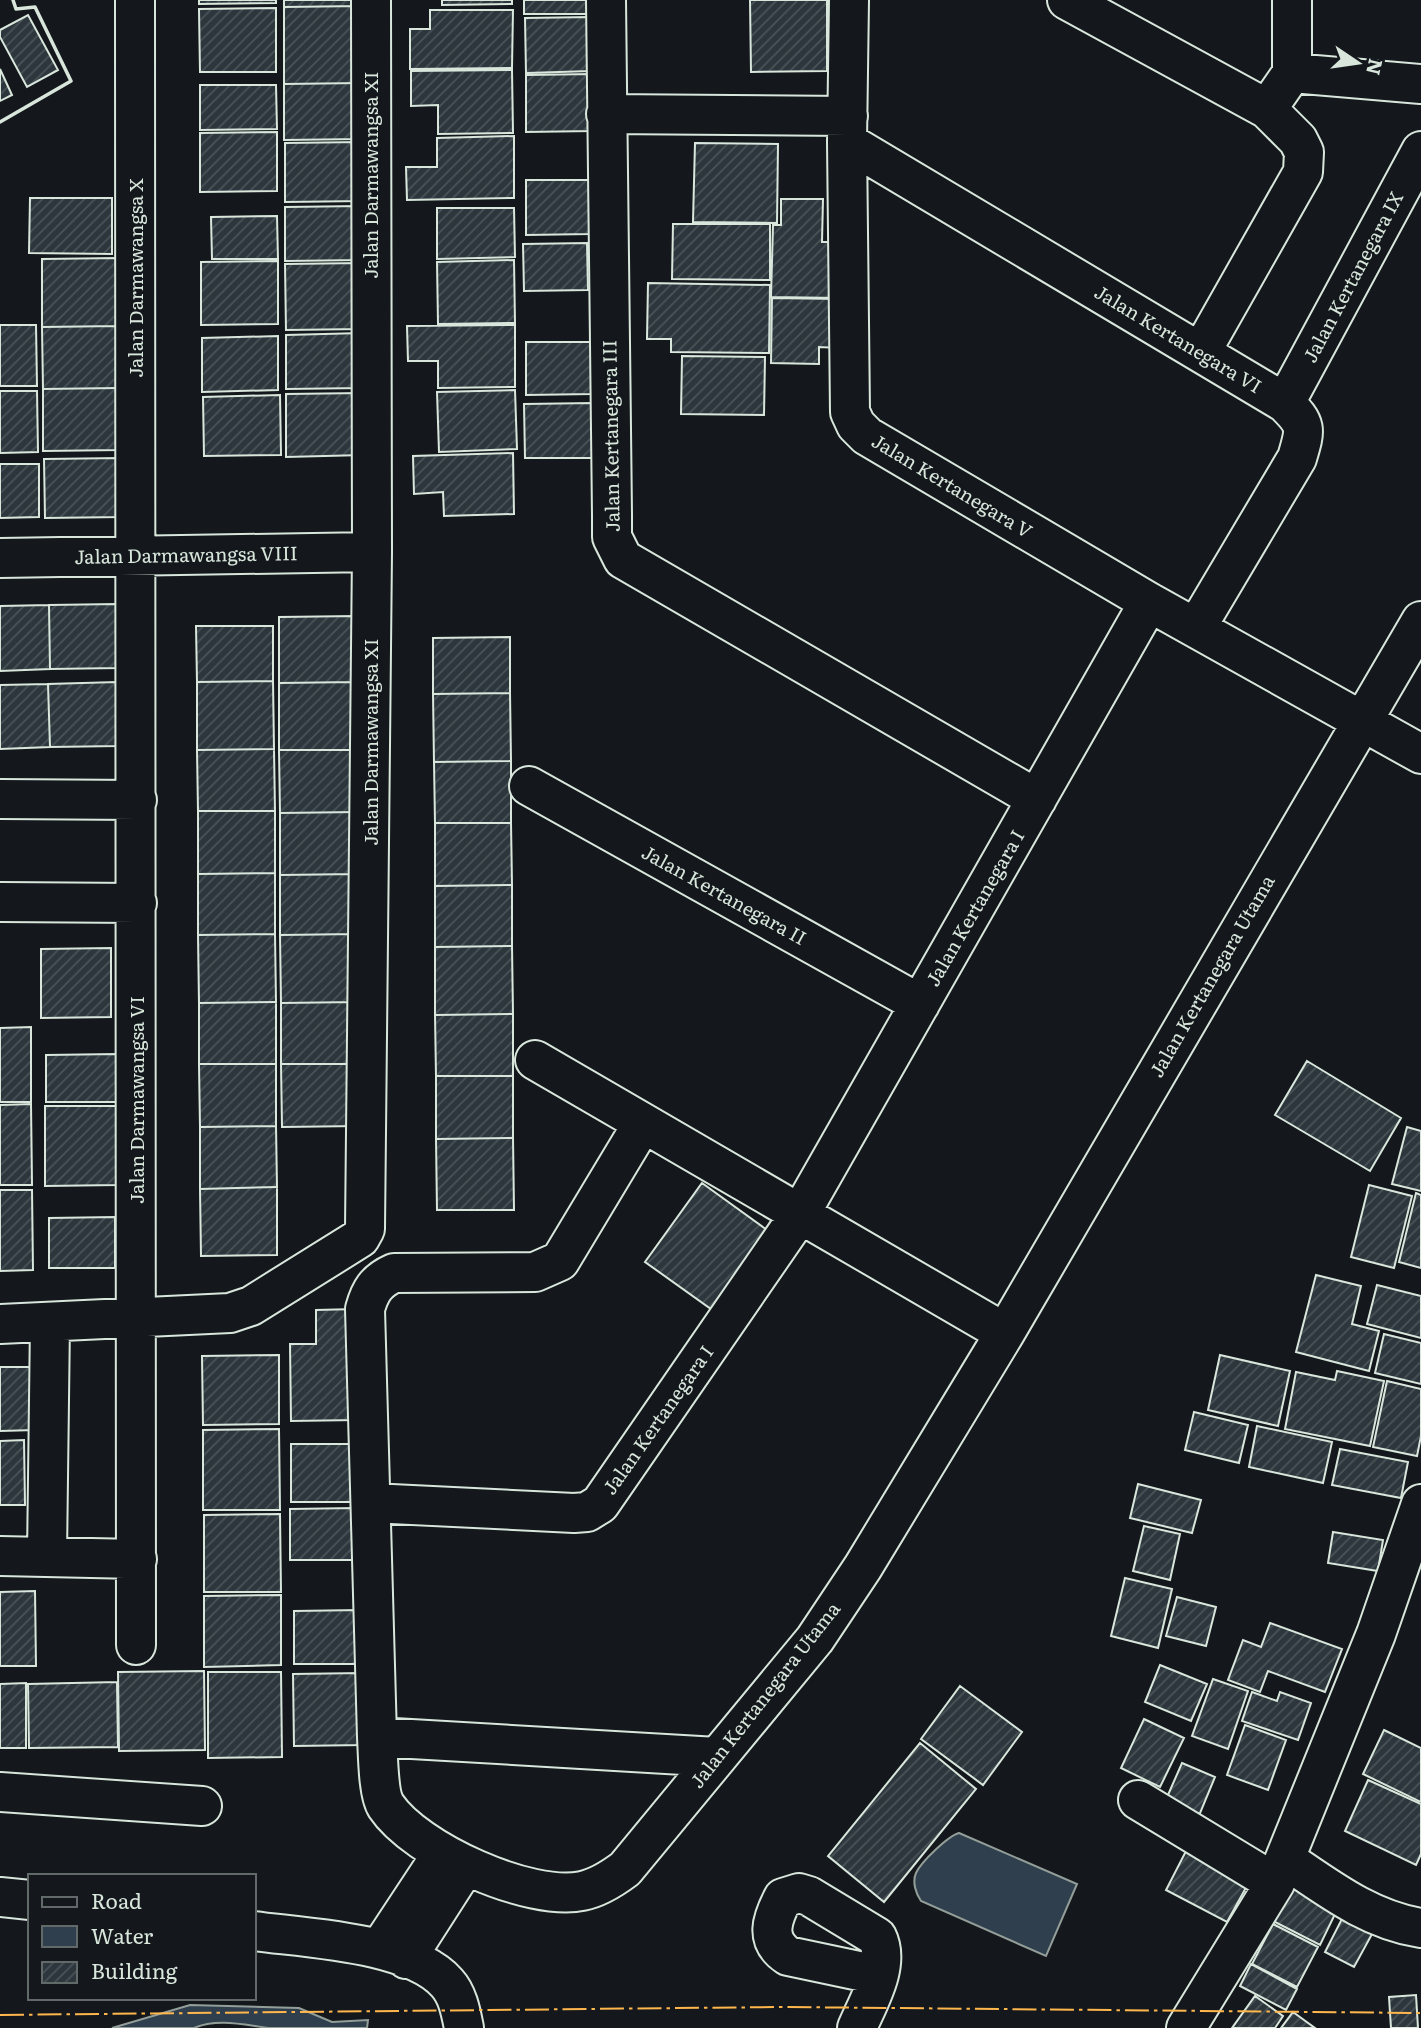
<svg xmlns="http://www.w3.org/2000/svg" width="1421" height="2028" font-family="Literata,serif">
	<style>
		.water { fill: #2f3f4d; stroke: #939e99; stroke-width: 2 }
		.building { fill: url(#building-hatch); stroke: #d8e6dc; stroke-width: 2 }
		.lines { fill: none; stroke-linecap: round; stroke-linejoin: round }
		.minor-casing { stroke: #d8e6dc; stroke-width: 42 }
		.minor { stroke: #14181c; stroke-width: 38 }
		.wall { stroke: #d8e6dc; stroke-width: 3.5 }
		.power { stroke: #ffb74d; stroke-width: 2; stroke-dasharray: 24 5 3.5 5; stroke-linecap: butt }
		.labels { text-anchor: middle; stroke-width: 5; stroke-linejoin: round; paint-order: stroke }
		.street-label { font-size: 19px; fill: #d8e6dc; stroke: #14181c }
	</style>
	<defs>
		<pattern id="building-hatch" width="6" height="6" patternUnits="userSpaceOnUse" patternTransform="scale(1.75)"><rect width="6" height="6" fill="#2c363c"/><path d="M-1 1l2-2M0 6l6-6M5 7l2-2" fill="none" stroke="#4a5358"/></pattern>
	</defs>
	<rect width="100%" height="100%" fill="#14181c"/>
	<!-- water -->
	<path class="water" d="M959 1833 1077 1884 1046 1956 921 1901C916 1894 912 1882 916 1873 921 1862 948 1836 959 1833Z
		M190 2005 299 2008 332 2022 368 2020 367 2028C335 2028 301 2028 269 2028 244 2025 218 2018 194 2028H112Z"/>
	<!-- building -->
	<path class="building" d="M199 0H276V3L199 4Z
		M284 0H360V6L284 7Z
		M442 0H512V4L442 5Z
		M524 0H595V14H524Z
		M750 0H827V71L751 72Z
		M360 6 361 83 284 84V7Z
		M276 8V72H200L199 9Z
		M430 10H513L512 68 410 69V29H430Z
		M28 15 58 70 27 87 0 37V30Z
		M591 17 592 71 526 73 525 18Z
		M0 69 12 95 0 101Z
		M512 70 513 133 438 134V105L411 106V71Z
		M592 74V131L526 132V75Z
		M361 83V139L284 140V84Z
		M200 85H276L277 129 200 130Z
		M277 132V191L200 192V133Z
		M514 136V198L407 200 406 167H437V138Z
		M361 142 362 201 285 202V143Z
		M695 143 778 144 777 223 693 222Z
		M526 180H590V234L526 235Z
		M30 198H112V254L29 253Z
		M781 199H823L822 242H840L839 298 771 297 773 225H781Z
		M361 206 362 260 285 261V207Z
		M437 208H514L515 257 437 259Z
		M277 216 278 259H212L211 217Z
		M673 224H770V280L672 279Z
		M587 243 588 290 524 291 523 244Z
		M118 258V326L42 327V259Z
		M514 260 515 323 438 324 437 262Z
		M278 261V324L201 325V262Z
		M362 263V329L286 330 285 264Z
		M648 283 770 285 769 353 671 352V339H647Z
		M772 298 840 299 839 348 819 347V364L771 363Z
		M0 325H36L37 386H0Z
		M515 325V387L438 388V361H408L407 326Z
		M118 326 119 388 43 389 42 327Z
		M362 333V388L286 389V335Z
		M278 336V390L202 392V338Z
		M526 342H592V394L526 395Z
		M682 356 765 357 764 415 681 414Z
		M119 388 120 450 43 451V389Z
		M515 390 517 449 439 452 437 392Z
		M0 391H37L38 452 0 453Z
		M363 393V455L286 457V394Z
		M280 395 281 455 204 456 203 397Z
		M593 403 594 458H525L524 404Z
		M513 453 514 514 444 516 443 492 414 494 413 456Z
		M121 458V517L45 518 44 459Z
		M0 464H39V517L0 518Z
		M117 604 119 668 50 669 49 605Z
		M49 605 50 669 0 671V606Z
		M356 616V682L279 683V617Z
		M196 626H273V681L197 682Z
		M510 637V693L433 694V638Z
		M273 681 274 749 197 750V682Z
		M117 682 118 746 50 747 48 684Z
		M356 682V750H279V683Z
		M48 684 50 747 0 749V685Z
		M510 693 511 761 434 762 433 694Z
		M274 749 275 811H198L197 750Z
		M279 750H356L357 812 280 813Z
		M511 761V823H435L434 762Z
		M198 811H275V873L198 874Z
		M357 812V874L280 875V813Z
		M435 823H511L512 885 435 886Z
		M275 873V934L198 935V874Z
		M357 874V934L280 935V875Z
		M512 885V946L435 947V886Z
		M275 934 276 1002 199 1003 198 935Z
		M357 934V1002L281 1003 280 935Z
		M512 946 513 1014 435 1015V947Z
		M111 948V1017L41 1018V949Z
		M276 1002V1064H199V1003Z
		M357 1002 358 1064H281V1003Z
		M513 1014V1076H436L435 1015Z
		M31 1027V1102H0V1028Z
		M117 1054V1102H46V1055Z
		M1307 1061 1401 1118 1370 1171 1275 1115Z
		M199 1064H276V1126L200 1127Z
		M281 1064H358V1126L282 1127Z
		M436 1076H513V1138L436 1139Z
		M31 1104 32 1185H0V1105Z
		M45 1106H116L117 1185 45 1186Z
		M276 1126 277 1187 200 1189V1127Z
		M1407 1127 1421 1131V1191L1392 1184Z
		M513 1138 514 1210H437L436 1139Z
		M702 1183 767 1230 711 1309 645 1262Z
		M1369 1185 1412 1196 1394 1268 1351 1257Z
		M277 1187V1255L201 1256 200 1189Z
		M0 1190H32L33 1270 0 1271Z
		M1416 1193 1421 1195V1268L1399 1262Z
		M115 1217V1268H49V1218Z
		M1316 1275 1361 1286 1352 1324 1379 1331 1369 1371 1296 1352Z
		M1377 1285 1421 1296V1338L1367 1324Z
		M356 1309 357 1420 291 1421 290 1344H316V1310Z
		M1384 1334 1421 1343V1384L1375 1373Z
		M279 1355V1424L203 1425 202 1356Z
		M1220 1355 1290 1371 1278 1426 1208 1410Z
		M0 1367H33L35 1430 0 1431Z
		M1337 1371 1384 1381 1370 1446 1285 1429 1296 1372 1335 1380Z
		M1387 1381 1421 1389V1436L1417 1456 1373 1447Z
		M1194 1412 1248 1425 1239 1463 1185 1450Z
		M1257 1426 1332 1442 1323 1483 1249 1467Z
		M279 1429 280 1510H203V1430Z
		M24 1440 25 1505H0V1441Z
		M291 1444H356L357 1502H291Z
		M1340 1449 1408 1462 1401 1498 1332 1485Z
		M1138 1484 1201 1500 1192 1533 1130 1518Z
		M356 1508V1560H290V1509Z
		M280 1514 281 1592H204V1515Z
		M1144 1526 1180 1534 1170 1580 1133 1571Z
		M1333 1532 1383 1540 1378 1571 1328 1563Z
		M1125 1578 1172 1589 1158 1648 1111 1636Z
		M35 1591 36 1666H0V1592Z
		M281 1595V1665L204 1667V1596Z
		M1177 1597 1216 1607 1206 1646 1166 1636Z
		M360 1610V1664H294V1611Z
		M1270 1623 1342 1649 1325 1692 1268 1671 1260 1692 1228 1680 1243 1640 1261 1647Z
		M1160 1665 1207 1684 1191 1721 1145 1702Z
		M204 1671 205 1750 119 1751 118 1672Z
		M208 1672H281L282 1757 208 1758Z
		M363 1673V1745L294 1746 293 1674Z
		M1213 1679 1248 1691 1228 1749 1192 1736Z
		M117 1682 118 1747 29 1748 28 1684Z
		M26 1683V1748H0V1684Z
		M960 1686 1022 1732 983 1785 921 1739Z
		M1252 1692 1277 1701 1280 1692 1311 1703 1298 1740 1242 1721Z
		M1144 1719 1184 1738 1160 1787 1121 1768Z
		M1245 1725 1286 1740 1268 1790 1227 1775Z
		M1384 1730 1421 1748V1802L1363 1774Z
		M920 1743 976 1789 884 1902 828 1856Z
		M1182 1763 1215 1777 1198 1818 1164 1804Z
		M1368 1780 1421 1804V1854L1416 1865 1345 1831Z
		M1186 1851 1248 1884 1227 1922 1166 1890Z
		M1290 1886 1337 1910 1320 1945 1273 1921Z
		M1347 1909 1377 1925 1354 1967 1325 1952Z
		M1273 1924 1318 1947 1297 1987 1252 1964Z
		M1251 1964 1297 1989 1286 2010 1240 1986Z
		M1416 1995 1418 2028H1391L1389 1997Z
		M1255 1996 1283 2016 1275 2028H1232Z
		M1293 2012 1315 2028H1281Z"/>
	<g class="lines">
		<defs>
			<path id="minor" d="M135 0 136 1645
				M606 0 612 515V537L623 559 1037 799
				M849 0 847 142 850 412 856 425 867 436 1149 602 1421 754
				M1067 0 1267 109 1298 140 1304 152 1303 172 1201 352
				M1292 0V73
				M1267 109 1292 73 1421 84
				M606 114 848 116
				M847 142 1285 403C1307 425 1306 428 1297 458L1196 628
				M1285 403 1421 151
				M0 558 372 552
				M529 786 920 1004
				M0 799 137 800
				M0 902 137 903
				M535 1060 1005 1333
				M643 1123 560 1261 535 1272 394 1273C376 1281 370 1291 365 1309L377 1737C378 1753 378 1794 386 1806 416 1851 530 1902 582 1891 597 1888 613 1878 625 1869L815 1639 863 1567 1005 1333 1421 621
				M0 1324 230 1313 251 1306 360 1238 365 1229 372 552 371 0
				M371 1503 574 1513 587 1512 600 1504 800 1214 1149 602
				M0 1556 137 1559
				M47 1556 50 1322
				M377 1737 717 1757
				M0 1792 202 1806
				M1138 1800 1275 1883
				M1285 1859C1328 1888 1369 1920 1421 1928
				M0 1897 30 1900
				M254 1931C306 1938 411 1942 447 1983 458 1995 461 2013 464 2028
				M380 1948 442 1854
				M406 1959 465 1867
				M857 2028C868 2002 891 1965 877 1937L809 1896 799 1893 783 1898C772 1919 764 1940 788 1956L878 1975
				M1186 2028 1275 1883 1376 1634 1421 1504"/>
		</defs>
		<!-- minor casing -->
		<use href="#minor" class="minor-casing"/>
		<!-- minor -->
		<use href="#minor" class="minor"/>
		<!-- wall -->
		<path class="wall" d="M0 122 71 81 35 7 16 9 13 0"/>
		<!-- power -->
		<path class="power" d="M0 2015 783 2007 1421 2013"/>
	</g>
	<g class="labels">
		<!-- street labels -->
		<g class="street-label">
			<text transform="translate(371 175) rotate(-90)" y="7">Jalan Darmawangsa XI</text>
			<text transform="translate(1353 277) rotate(-62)" y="7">Jalan Kertanegara IX</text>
			<text transform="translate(136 278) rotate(-90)" y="7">Jalan Darmawangsa X</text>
			<text transform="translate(1178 339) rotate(31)" y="7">Jalan Kertanegara VI</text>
			<text transform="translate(611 436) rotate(-91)" y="7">Jalan Kertanegara III</text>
			<text transform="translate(952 486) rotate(31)" y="7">Jalan Kertanegara V</text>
			<text transform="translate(186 555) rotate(-1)" y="7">Jalan Darmawangsa VIII</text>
			<text transform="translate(371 742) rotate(-90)" y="7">Jalan Darmawangsa XI</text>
			<text transform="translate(724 895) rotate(29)" y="7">Jalan Kertanegara II</text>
			<text transform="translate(975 908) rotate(-60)" y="7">Jalan Kertanegara I</text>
			<text transform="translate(1212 976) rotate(-60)" y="7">Jalan Kertanegara Utama</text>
			<text transform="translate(137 1100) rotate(-90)" y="7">Jalan Darmawangsa VI</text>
			<text transform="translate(658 1420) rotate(-55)" y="7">Jalan Kertanegara I</text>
			<text transform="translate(765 1695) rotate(-52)" y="7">Jalan Kertanegara Utama</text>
		</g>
	</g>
	<!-- legend -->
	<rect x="28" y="1874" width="228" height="126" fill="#14181c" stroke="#626a69" stroke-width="2"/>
	<rect x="42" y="1897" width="35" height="10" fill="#14181c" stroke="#626a69" stroke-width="2"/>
	<text x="91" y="1909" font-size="21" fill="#d8e6dc">Road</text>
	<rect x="42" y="1926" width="35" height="21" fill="#2f3f4d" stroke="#626a69" stroke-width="2"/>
	<text x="91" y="1944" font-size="21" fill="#d8e6dc">Water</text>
	<rect x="42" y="1962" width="35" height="21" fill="url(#building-hatch)" stroke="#626a69" stroke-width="2"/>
	<text x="91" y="1979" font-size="21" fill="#d8e6dc">Building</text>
	<!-- north arrow -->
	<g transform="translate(1358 63) rotate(103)" stroke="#14181c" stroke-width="5" paint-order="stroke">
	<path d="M0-5L12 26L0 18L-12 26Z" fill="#d8e6dc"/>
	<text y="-10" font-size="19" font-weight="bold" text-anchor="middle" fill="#d8e6dc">N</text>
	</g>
</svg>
